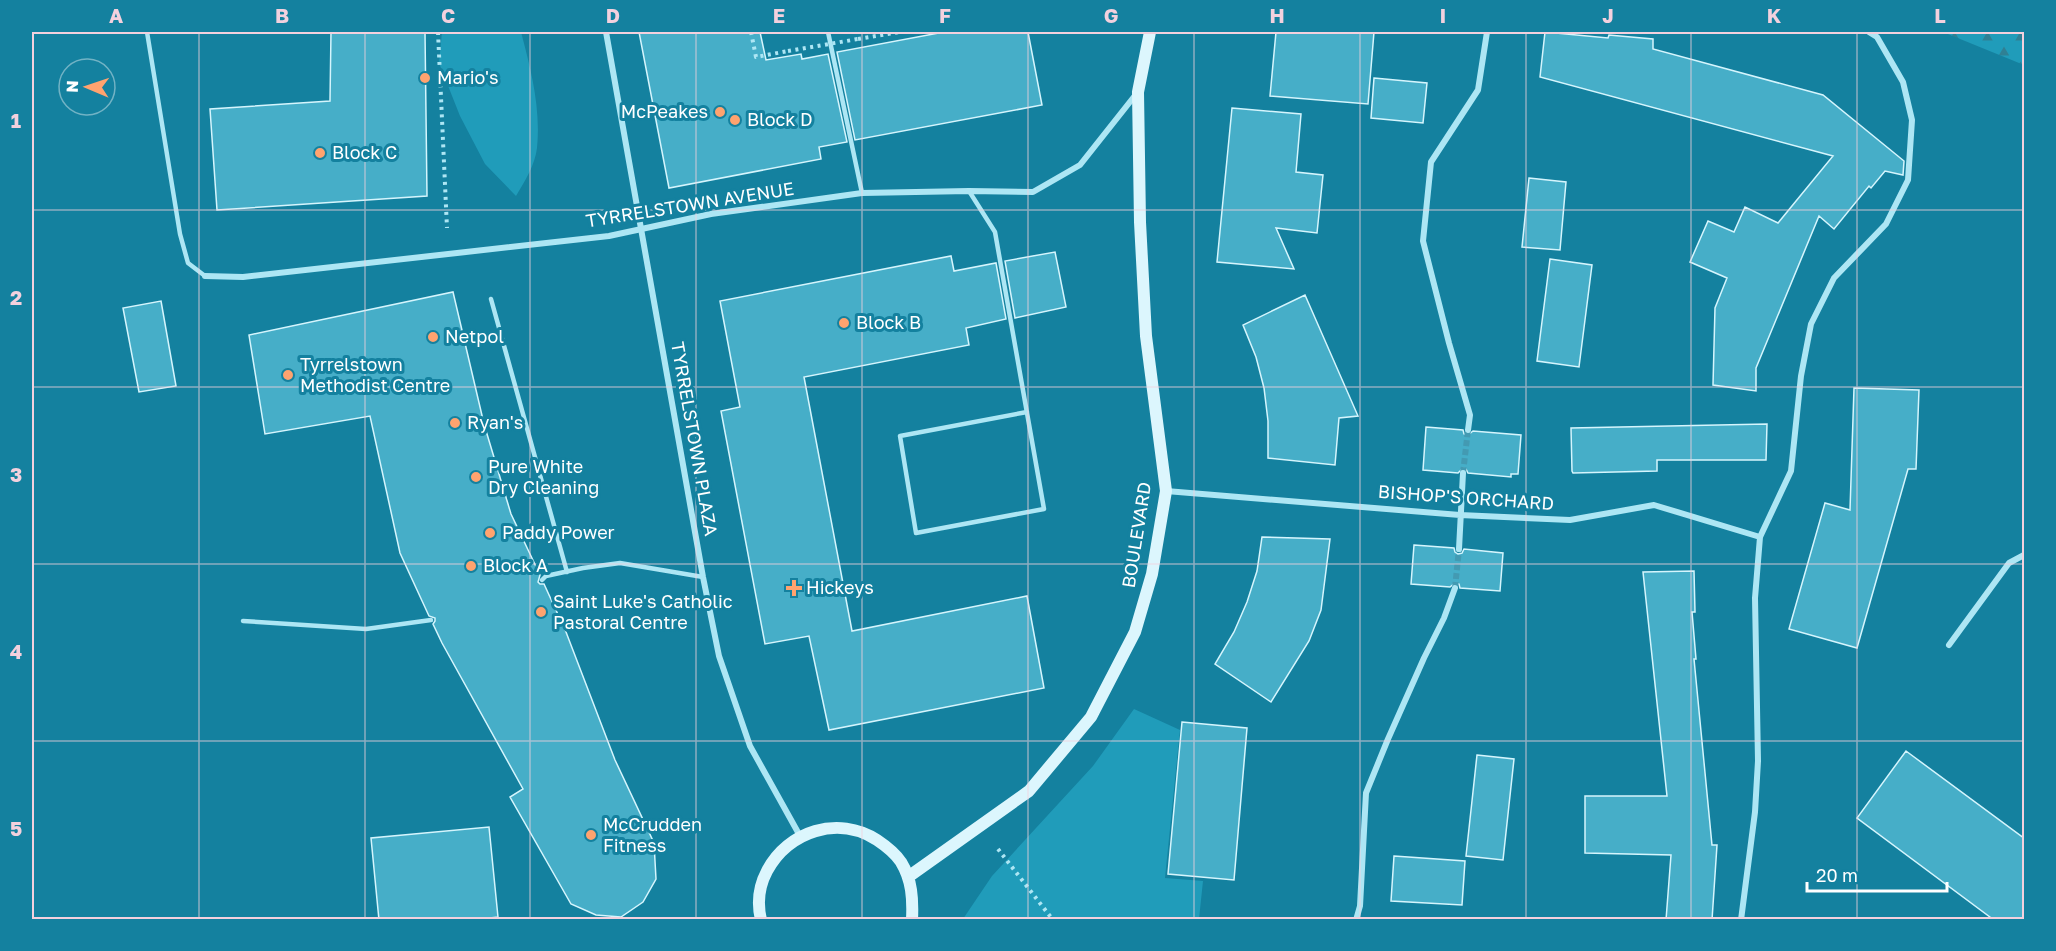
<svg xmlns="http://www.w3.org/2000/svg" width="2056" height="951" font-family="'Golos Text',sans-serif">
	<style>
		.green { fill: #209cba }
		.forest { fill: url(#forest-firs) }
		.building { fill: #46aec8; stroke: #d5f5fd; stroke-width: 1.5 }
		.lines { fill: none; stroke-linecap: round; stroke-linejoin: round }
		.street-tunnel { stroke: #439ab2; stroke-width: 6; stroke-dasharray: 6 3; stroke-linecap: butt }
		.path { stroke: #ade6f4; stroke-width: 4; stroke-dasharray: 3 4.5; stroke-linecap: butt }
		.lane { stroke: #ade6f4; stroke-width: 4.5 }
		.street { stroke: #ade6f4; stroke-width: 6 }
		.secondary { stroke: #dcf6fd; stroke-width: 12 }
		.path-bridge { stroke: #ade6f4; stroke-width: 4; stroke-dasharray: 3 4.5; stroke-linecap: butt }
		.grid { fill: none; stroke: #f3d1de; stroke-width: 1.5; stroke-opacity: 0.55 }
		.poi-dot { fill: #ffa36f; stroke: #14819f; stroke-width: 2 }
		.labels { text-anchor: middle; stroke-width: 6; stroke-linejoin: round; paint-order: stroke }
		.poi-label { font-size: 18px; fill: #fff; stroke: #14819f; text-anchor: start }
		.street-label { font-size: 18px; fill: #fff; stroke: #14819f }
		.neatline { fill: none; stroke: #f3d1de; stroke-width: 2 }
		.grid-label { font-size: 20px; text-anchor: middle; font-weight: bold; fill: #f3d1de }
	</style>
	<defs>
		<pattern id="forest-firs" width="22" height="20" patternUnits="userSpaceOnUse" patternTransform="scale(1.5)"><rect width="22" height="20" fill="#209cba"/><path d="M5 1l3.5 6h-7zM16 11l3.5 6h-7z" fill="#2f8094"/></pattern>
	</defs>
	<rect width="100%" height="100%" fill="#14819f"/>
	<!-- green -->
	<path class="green" d="M442 32H521C531 70 541 108 537 148 535 165 525 181 516 196L485 164 460 116 439 63Z
		M1134 709 1180 730 1165 878 1203 881 1199 919H963L992 876 1093 766Z"/>
	<!-- forest -->
	<path class="forest" d="M1943 32H2024V65Z"/>
	<!-- building -->
	<path class="building" d="M331 32H425L427 196 217 210 210 109 330 101Z
		M639 32H760L766 60 801 54 802 59 828 54 847 142 819 147 821 159 669 188Z
		M944 32H1028L1042 105 855 140 837 52Z
		M1276 32H1374L1368 104 1270 96Z
		M1545 32 1608 38 1609 35 1653 39V49L1823 95 1904 161 1903 175 1885 171 1871 188 1869 186 1834 229 1819 216 1756 368V391L1713 385 1715 308 1727 278 1690 262 1708 221 1734 232 1745 207 1778 223 1833 156 1540 77Z
		M1374 78 1427 83 1423 123 1371 118Z
		M1232 108 1301 114 1296 172 1323 175 1317 233 1276 228 1294 269 1217 262Z
		M1529 178 1566 182 1560 250 1522 247Z
		M1055 252 1066 307 1015 318 1005 261Z
		M951 256 954 271 996 263 1006 319 966 328 969 345 804 377 852 631 1027 596 1044 688 829 730 809 636 765 644 721 411 740 407 720 301Z
		M1550 259 1592 265 1579 367 1537 361Z
		M453 292 484 424 511 514 540 575 538 582 540 584H544L566 632 615 760 654 843 656 879 643 902 621 917 596 915 571 904 510 797 523 789 442 643 433 624 435 621V618L429 616 400 553 370 416 265 434 249 335Z
		M1305 295 1358 416 1339 418 1335 465 1268 458V421L1264 388 1256 357 1243 325Z
		M161 301 176 386 139 392 123 308Z
		M1854 388 1919 390 1916 469H1908L1857 648 1789 629 1825 503 1850 510Z
		M1767 424 1766 460H1657V471L1573 473 1572 471 1571 428Z
		M1426 427 1463 430 1464 434 1468 435 1473 431 1521 435 1518 474H1511V477L1468 473 1466 469 1463 468 1458 473 1423 470Z
		M1262 537 1330 539 1321 610 1309 641 1271 702 1215 664 1234 632 1247 602 1257 571Z
		M1414 545 1454 548 1455 552 1458 554 1462 553 1464 549 1503 553 1500 591 1460 588 1459 584 1455 583 1450 587 1411 584Z
		M1694 571 1695 612H1692L1696 659H1694L1712 845H1717L1712 920H1666L1671 855 1585 853V796H1667L1643 572Z
		M1182 722 1247 728 1234 880 1168 874Z
		M1906 751 2025 839V920H1994L1857 818Z
		M1477 755 1514 759 1503 860 1466 856Z
		M489 827 498 917 473 920H379L371 838Z
		M1394 856 1465 861 1462 905 1391 901Z"/>
	<g class="lines">
		<!-- street-tunnel -->
		<path class="street-tunnel" d="M1463 473 1468 430
			M1455 588 1459 549"/>
		<!-- path -->
		<path class="path" d="M438 32 447 228
			M751 32 756 57 788 51
			M858 39 900 32
			M998 849 1053 920"/>
		<!-- lane -->
		<path class="lane" d="M147 32 180 234 188 263 205 276
			M828 32 862 193
			M969 191 995 232 1044 509 916 533 900 436 1027 412
			M491 299 567 572
			M542 580 546 576 583 568 620 563 703 577
			M243 621 366 629 431 620"/>
		<!-- street -->
		<path class="street" d="M606 32 703 577 719 656 750 746 800 836
			M205 276 243 277 609 236 711 214 862 193 969 191 1033 192 1080 165 1137 93
			M1468 430 1470 415 1449 343 1423 241 1431 162 1478 90 1487 32
			M1166 491 1460 515 1570 520 1654 505 1760 537
			M1459 549 1463 473
			M1949 645 2009 563 2024 555
			M1356 920 1360 906 1366 793 1388 739 1424 658 1444 618 1455 588
			M1741 920 1755 812 1758 761 1755 598 1760 537 1791 471 1801 376 1811 324 1834 278 1886 224 1908 180 1912 120 1903 82 1877 37 1869 32"/>
		<!-- secondary -->
		<path class="secondary" d="M908 877 1029 791 1091 717 1135 632 1152 574 1166 491 1146 336 1140 222 1138 92 1150 32
			M761 920C757 903 759 886 767 871 788 831 838 815 877 840 886 846 895 853 901 862 912 880 913 899 912 920"/>
		<!-- path-bridge -->
		<path class="path-bridge" d="M788 51 858 39"/>
	</g>
	<!-- grid -->
	<path class="grid" d="M199 32V920M365 32V920M530 32V920M696 32V920M862 32V920M1028 32V920M1194 32V920M1360 32V920M1526 32V920M1691 32V920M1857 32V920M32 210H2024M32 387H2024M32 564H2024M32 741H2024"/>
	<!-- markers -->
	<g class="poi-dot">
		<circle cx="425" cy="78" r="6"/>
		<circle cx="720" cy="112" r="6"/>
		<circle cx="735" cy="120" r="6"/>
		<circle cx="320" cy="153" r="6"/>
		<circle cx="844" cy="323" r="6"/>
		<circle cx="433" cy="337" r="6"/>
		<circle cx="288" cy="375" r="6"/>
		<circle cx="455" cy="423" r="6"/>
		<circle cx="476" cy="477" r="6"/>
		<circle cx="490" cy="533" r="6"/>
		<circle cx="471" cy="566" r="6"/>
		<path d="M791 579h6v6h6v6h-6v6h-6v-6h-6v-6h6z"/>
		<circle cx="541" cy="612" r="6"/>
		<circle cx="591" cy="835" r="6"/>
	</g>
	<g class="labels">
		<!-- poi labels -->
		<g class="poi-label">
			<text x="437" y="84">Mario's</text>
			<text x="708" y="118" text-anchor="end">McPeakes</text>
			<text x="747" y="126">Block D</text>
			<text x="332" y="159">Block C</text>
			<text x="856" y="329">Block B</text>
			<text x="445" y="343">Netpol</text>
			<text x="300" y="371">Tyrrelstown<tspan x="300" dy="21">Methodist Centre</tspan></text>
			<text x="467" y="429">Ryan's</text>
			<text x="488" y="473">Pure White<tspan x="488" dy="21">Dry Cleaning</tspan></text>
			<text x="502" y="539">Paddy Power</text>
			<text x="483" y="572">Block A</text>
			<text x="806" y="594">Hickeys</text>
			<text x="553" y="608">Saint Luke's Catholic<tspan x="553" dy="21">Pastoral Centre</tspan></text>
			<text x="603" y="831">McCrudden<tspan x="603" dy="21">Fitness</tspan></text>
		</g>
		<!-- street labels -->
		<g class="street-label">
			<text transform="translate(690 205) rotate(-9)" y="6">TYRRELSTOWN AVENUE</text>
			<text transform="translate(694 439) rotate(80)" y="6">TYRRELSTOWN PLAZA</text>
			<text transform="translate(1466 498) rotate(4)" y="6">BISHOP'S ORCHARD</text>
			<text transform="translate(1137 535) rotate(-81)" y="6">BOULEVARD</text>
		</g>
	</g>
	<!-- border -->
	<rect width="2056" height="951" fill="none" stroke="#14819f" stroke-width="66"/>
	<!-- north arrow -->
	<g transform="translate(87 87) rotate(272)"><circle r="28" fill="#14819f" stroke="#72b3c5" stroke-width="1.5"/>
	<path d="M0-4.5L10 22L0 15L-10 22Z" fill="#ffa36f"/>
	<text y="-9" font-size="16" font-weight="bold" text-anchor="middle" fill="#ffffff">N</text>
	</g>
	<!-- scale -->
	<path d="M1807 882v9h140v-9" fill="none" stroke="#ffffff" stroke-width="3"/>
	<text x="1816" y="882" font-size="18" fill="#ffffff" stroke="#14819f" stroke-width="4.5" paint-order="stroke">20 m</text>
	<rect x="33" y="33" width="1990" height="885" class="neatline"/>
	<g class="grid-label">
		<text x="116" y="23">A</text>
		<text x="282" y="23">B</text>
		<text x="448" y="23">C</text>
		<text x="613" y="23">D</text>
		<text x="779" y="23">E</text>
		<text x="945" y="23">F</text>
		<text x="1111" y="23">G</text>
		<text x="1277" y="23">H</text>
		<text x="1443" y="23">I</text>
		<text x="1608" y="23">J</text>
		<text x="1774" y="23">K</text>
		<text x="1940" y="23">L</text>
		<text x="16" y="128">1</text>
		<text x="16" y="305">2</text>
		<text x="16" y="482">3</text>
		<text x="16" y="659">4</text>
		<text x="16" y="836">5</text>
	</g>
</svg>
